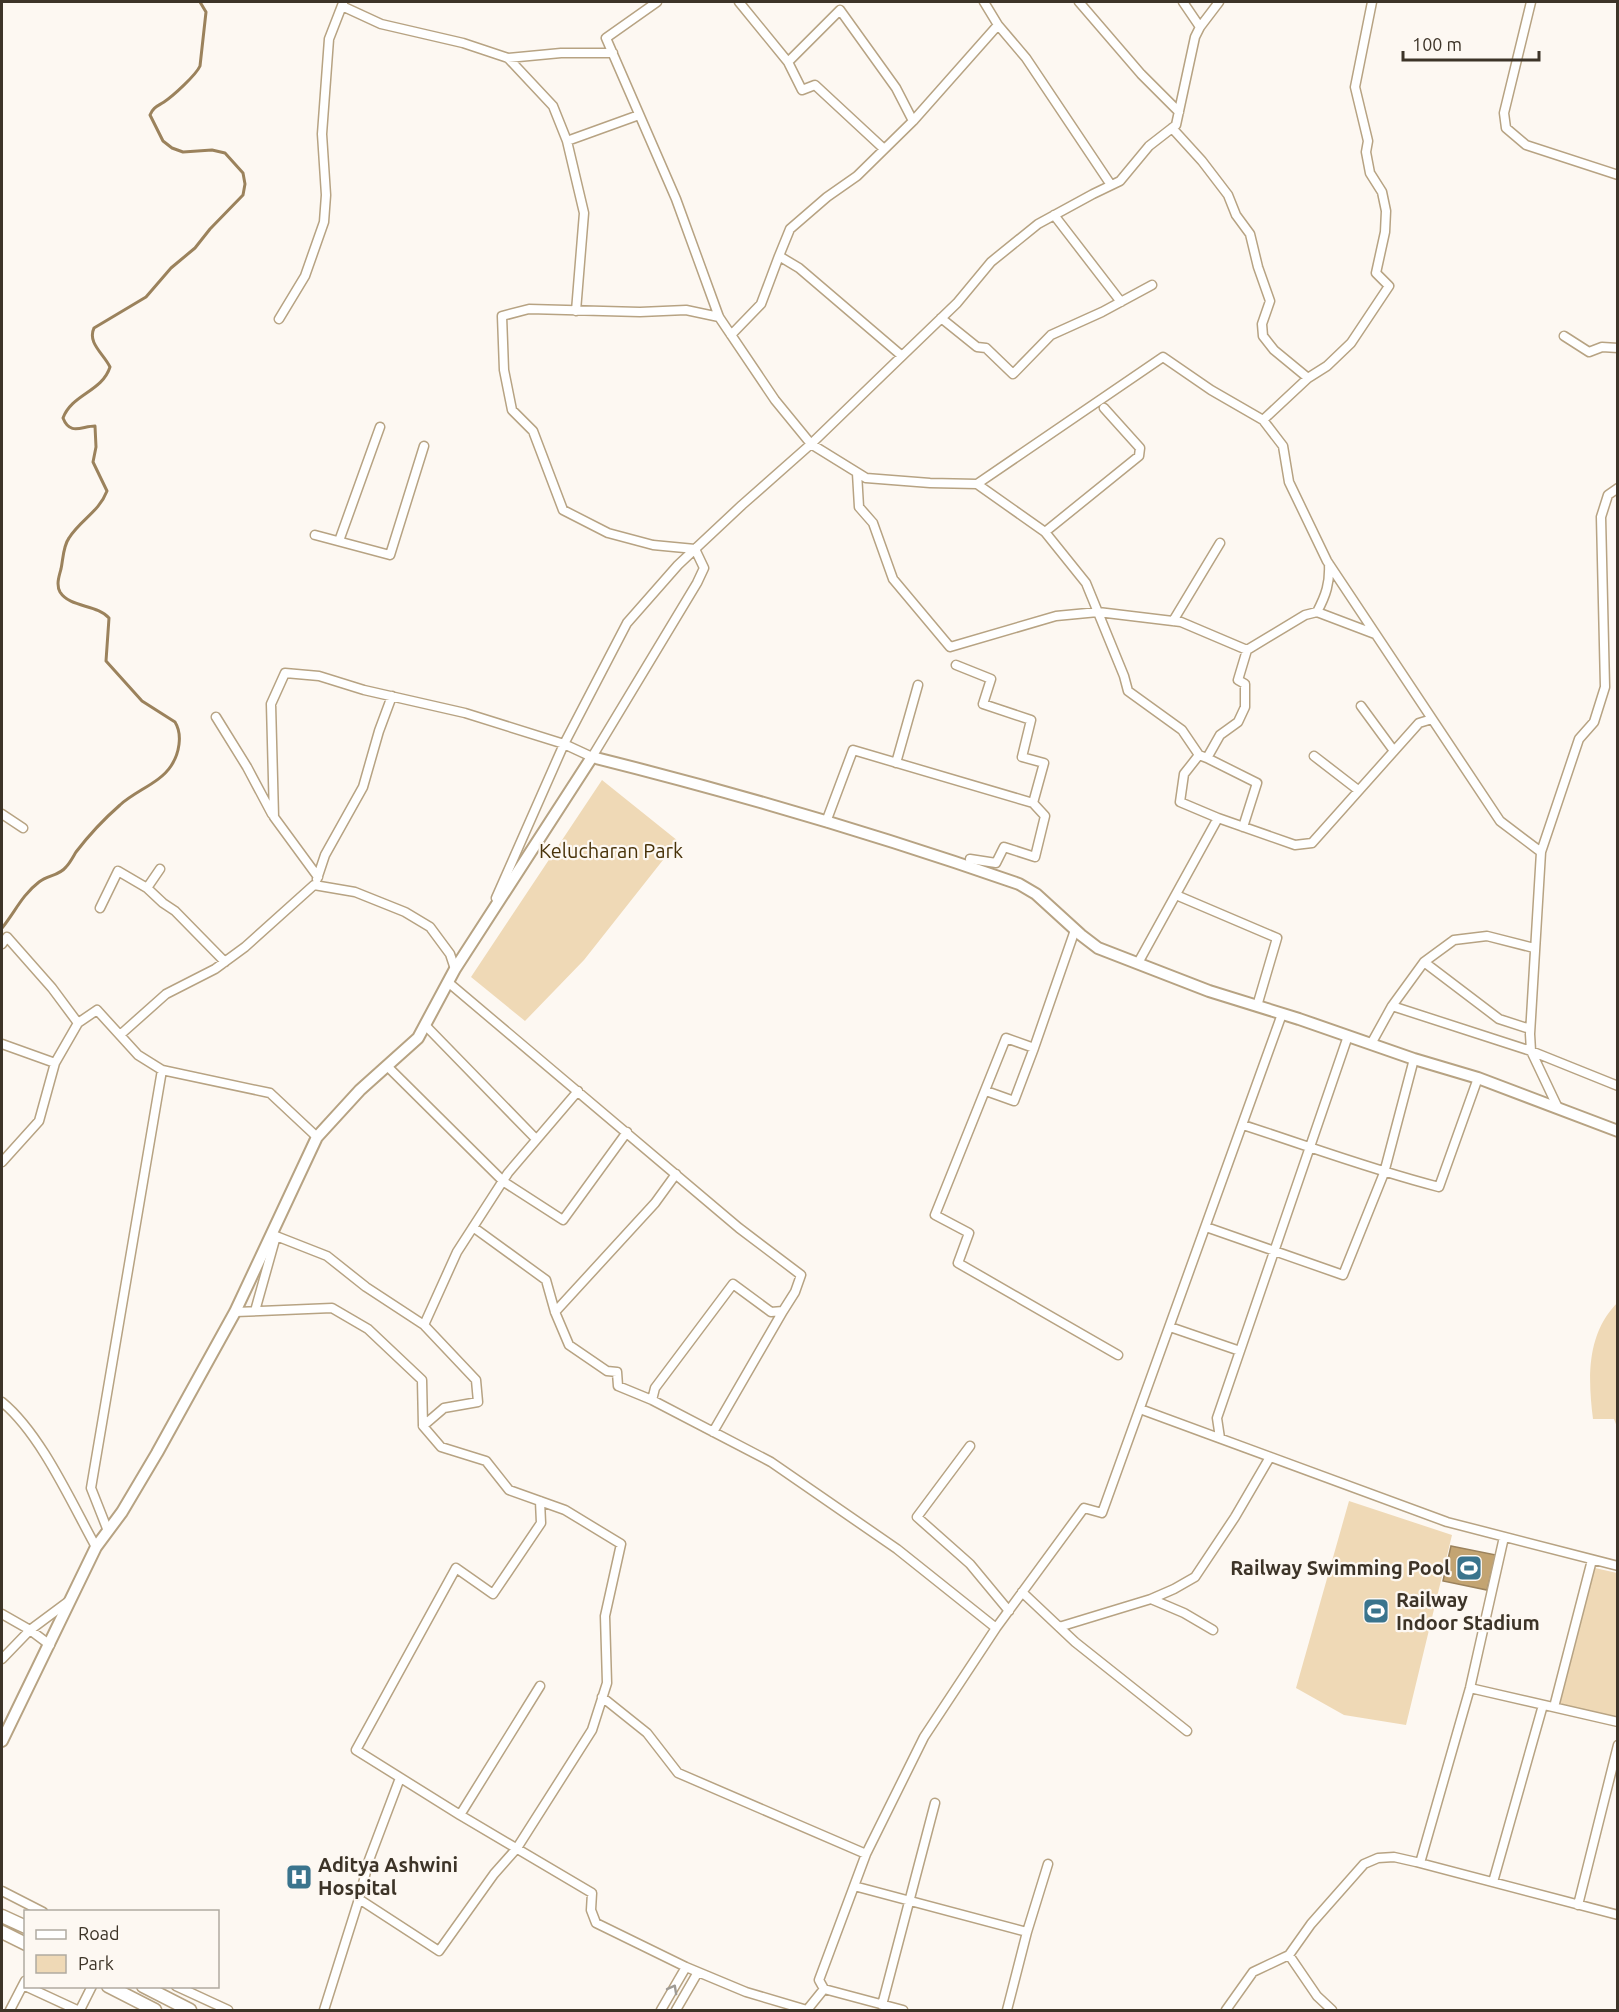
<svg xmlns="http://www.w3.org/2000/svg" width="1619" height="2012" font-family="Ubuntu,sans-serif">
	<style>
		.green { fill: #efd9b6 }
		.water { fill: #c3a472; stroke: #9b825c; stroke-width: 1.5 }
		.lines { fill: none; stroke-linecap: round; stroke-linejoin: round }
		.stream { stroke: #9b825c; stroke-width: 3 }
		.minor-casing { stroke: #b7a383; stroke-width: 11 }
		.tertiary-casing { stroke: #b7a383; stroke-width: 14 }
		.primary-casing { stroke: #b7a383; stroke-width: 15 }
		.minor { stroke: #fff; stroke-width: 8 }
		.tertiary { stroke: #fff; stroke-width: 10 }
		.primary { stroke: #fff; stroke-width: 12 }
		.oneway { stroke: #9e9a94 }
		.labels { text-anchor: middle; stroke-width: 4.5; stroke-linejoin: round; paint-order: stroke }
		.park-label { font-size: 20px; fill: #483208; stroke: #fdf8f2 }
		.poi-label { font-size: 20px; font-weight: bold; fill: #3d3428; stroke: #fdf8f2; text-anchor: start }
	</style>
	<rect width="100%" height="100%" fill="#fdf8f2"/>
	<!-- green -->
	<path class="green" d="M602 780 678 841 584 960 525 1021 471 977Z
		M1617 1303V1427L1614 1419H1593C1588 1379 1586 1335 1617 1303Z
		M1349 1501 1452 1535 1406 1725 1344 1715 1296 1688Z
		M1595 1568 1617 1573V1718L1560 1704Z"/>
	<!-- water -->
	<path class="water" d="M1451 1546 1496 1555 1487 1590 1443 1581Z"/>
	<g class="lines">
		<!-- stream -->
		<path class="stream" d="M2 928C15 912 22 895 39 882 48 875 59 876 66 867 70 863 73 857 76 852 89 835 104 819 120 805 135 791 160 783 171 766 179 754 183 735 175 722L142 701 106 661 109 618C97 604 70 608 60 592 56 585 59 576 61 569 63 560 63 546 69 538 80 520 99 512 107 491L93 462 96 447 95 426C82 426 70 436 63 418 72 394 102 392 110 367 104 354 87 343 94 328L146 297 171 268 195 248 210 229 243 195 245 184 243 173 225 153 212 150 183 152 172 148 163 141 150 115C153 107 158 106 164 102 173 96 196 75 200 66L206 12 200 2"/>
		<defs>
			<path id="minor" d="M657 2 606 38 676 199 719 317 775 400 811 444 866 478 930 483 977 484 1163 357 1211 390 1263 420 1283 446 1289 482 1327 561 1500 821 1541 852 1530 1034 1531 1051 1558 1108
				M739 2 788 62 840 10 896 88 913 121
				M984 2 998 25 1026 58 1111 185
				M1079 2 1141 74 1179 112
				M1183 2 1200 27
				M1531 2 1504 113 1506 128 1526 145 1618 175
				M342 6 381 24 463 43 508 58 553 106 567 141 584 213 576 311
				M508 58 561 53H613
				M788 62 802 90 815 85 884 149
				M1172 128 1202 161 1228 195 1236 215 1250 234 1258 267 1270 301 1262 324 1263 336 1274 350 1308 378 1327 366 1351 343 1389 286 1376 273 1385 232 1386 211 1382 192 1370 173 1366 152 1368 141 1355 87 1372 2
				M567 141 639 115
				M1054 215 1121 302
				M941 318 977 347 986 348 1013 374 1051 335 1102 312 1152 285
				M279 319 305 276 324 222 326 195 322 134 329 39 343 3
				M731 335 761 304 779 256
				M1564 336 1589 352 1602 347 1618 348
				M902 356 957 303 991 262 1038 224 1093 194 1120 181 1149 146 1176 125 1195 37 1200 27 1219 2
				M1263 420 1308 378
				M857 473 859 507 873 523 893 579 950 647 1056 616 1098 612 1181 622 1247 650 1238 680 1245 684V707L1238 722 1220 735 1207 758 1199 755
				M977 484 1045 532 1086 583 1124 676 1128 691 1182 730 1199 755 1184 774 1180 802 1218 818
				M1045 532 1139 456 1140 448 1104 408
				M315 535 390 555 424 446
				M339 541 380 427
				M695 549 653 545 608 533 563 510 533 431 512 410 504 370 502 316 529 309 640 312 686 310 719 317
				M1317 612C1326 595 1330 583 1329 564
				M1173 621 1220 543
				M1247 650 1305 615 1317 612 1375 634
				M956 665 991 679 983 704 1031 720 1022 757 1044 763 1033 803
				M1361 706 1394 751
				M216 717 247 767 272 814
				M1314 756 1358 790
				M1207 758 1257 783 1243 827
				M896 763 918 685
				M2 814 23 828
				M826 822 853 750 1033 803 1045 816 1035 857 1004 847 996 863 970 859
				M1541 852 1579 739 1594 722 1605 687 1601 517 1608 495 1618 488
				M160 869 147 888 163 903 175 911 225 962
				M318 877 274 817 271 704 285 673 319 676 364 690 465 713 564 744 592 757 697 583 704 568 695 549
				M317 879 325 855 363 787 379 731 392 696
				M1176 895 1277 938 1257 1006
				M496 898 564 744 627 623 678 565 742 505 811 444 902 356 799 268 779 256 790 229 827 197 857 176 913 121 998 25
				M100 908 118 871 147 888
				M1075 930 1034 1048 1006 1038 935 1215 969 1233 958 1263 1118 1355
				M2 944 7 937 52 988 78 1023
				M1424 962 1499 1019 1530 1029
				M1138 963 1218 818 1295 845 1312 843 1419 723 1432 719
				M449 983 739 1228 801 1275 795 1292 783 1311 771 1312 733 1284 655 1388 652 1400 771 1462 897 1549 996 1628 924 1737 866 1854 678 1773 647 1733 602 1697
				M1392 1006 1424 962 1454 940 1487 936 1534 948
				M425 1025 536 1139
				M120 1035 166 994 215 969 245 947 314 885 355 892 405 912 430 927 450 954 455 969
				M2 1044 55 1063 78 1023 97 1010 138 1055 162 1070 270 1093 317 1137
				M1371 1044 1392 1006 1531 1051 1618 1086
				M387 1066 504 1182 563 1220 627 1132
				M986 1091 1014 1101 1034 1048
				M1243 1125C1308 1146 1372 1170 1439 1187L1478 1078
				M2 1162 39 1121 55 1063
				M473 1227 546 1280 555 1312 569 1345 607 1371 617 1372 618 1386 652 1400
				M1206 1227 1343 1275 1384 1173 1414 1059
				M255 1311 276 1236 327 1256 366 1287 424 1325 476 1380 478 1402 444 1408 423 1426
				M235 1312 332 1308 368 1329 422 1380 423 1426 441 1447 486 1461 509 1490 565 1510 621 1544 605 1616 607 1683 592 1730 517 1848 494 1874 439 1951 359 1899
				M555 1312 655 1203 676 1174
				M424 1325 457 1252 508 1173 578 1091
				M1170 1327 1240 1351
				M2 1402C41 1434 71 1502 96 1547
				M1140 1409 1447 1522 1618 1566
				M713 1432 783 1311
				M1220 1438 1217 1418 1348 1036
				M970 1446 917 1517 970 1564 1009 1611
				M540 1501 541 1523 493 1594 456 1568 356 1750 460 1815 592 1893 591 1910 596 1923 686 1967 746 1992 807 2010
				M108 1531 91 1488 162 1070
				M1022 1592 1075 1642 1187 1731
				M1151 1599 1174 1589 1195 1577 1235 1517 1270 1457
				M2 1614 30 1630 50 1645
				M1059 1627 1151 1599 1184 1613 1213 1630
				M996 1628 1084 1508 1102 1513 1282 1014
				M2 1659 30 1630 69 1601
				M1470 1688 1618 1722
				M1554 1707 1592 1560
				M460 1815 540 1686
				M1420 1863 1470 1688 1504 1537
				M1493 1882 1543 1705
				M854 1886 1027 1932
				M2 1891 43 1912
				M1578 1905 1618 1745
				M1289 1955 1317 1996 1332 2010
				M23 1985 77 2010
				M176 1986 228 2010
				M824 1989 819 1980 866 1854
				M882 2005 935 1803
				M10 2010 25 1981
				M80 2010 92 1986
				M324 2010 359 1899 369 1860 400 1778
				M661 2010 686 1967
				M676 2010 698 1972
				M807 2010 824 1989 903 2010
				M1007 2010 1027 1932 1048 1864
				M1226 2010 1253 1972 1289 1955 1311 1924 1364 1864 1378 1858 1394 1857 1416 1862 1618 1915"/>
			<path id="tertiary" d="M2 1741 96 1547 122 1512 157 1453 235 1312 317 1137 360 1090 418 1038 455 969 592 757C736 793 879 835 1019 884L1036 894 1081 935 1098 948 1209 991 1299 1019 1414 1059 1478 1078 1618 1131"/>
			<path id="primary" d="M2 1916 26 1927
				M2 1932 26 1944
				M108 1986 155 2010
				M143 1986 190 2010"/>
		</defs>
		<!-- minor casing -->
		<use href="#minor" class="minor-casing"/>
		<!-- tertiary casing -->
		<use href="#tertiary" class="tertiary-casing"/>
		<!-- primary casing -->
		<use href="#primary" class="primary-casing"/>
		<!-- minor -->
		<use href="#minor" class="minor"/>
		<!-- tertiary -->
		<use href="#tertiary" class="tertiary"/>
		<!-- primary -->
		<use href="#primary" class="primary"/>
	</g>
	<!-- one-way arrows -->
	<defs><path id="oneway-chevron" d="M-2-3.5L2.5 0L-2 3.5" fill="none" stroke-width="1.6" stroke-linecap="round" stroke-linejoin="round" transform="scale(1.5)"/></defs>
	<use class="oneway" href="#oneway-chevron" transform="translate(673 1989) rotate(-61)"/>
	<!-- icons -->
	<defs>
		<symbol id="stadium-square" viewBox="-11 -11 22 22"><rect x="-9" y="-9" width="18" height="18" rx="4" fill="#3a748d" stroke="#fdf8f2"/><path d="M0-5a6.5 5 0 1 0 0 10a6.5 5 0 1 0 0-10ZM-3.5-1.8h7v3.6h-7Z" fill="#fff"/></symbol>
		<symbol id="hospital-square" viewBox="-11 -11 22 22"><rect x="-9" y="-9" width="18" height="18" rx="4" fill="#3a748d" stroke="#fdf8f2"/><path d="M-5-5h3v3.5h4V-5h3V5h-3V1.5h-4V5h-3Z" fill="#fff"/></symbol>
	</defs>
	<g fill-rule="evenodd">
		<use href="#stadium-square" x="1454" y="1553" width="30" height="30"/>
		<use href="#stadium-square" x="1361" y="1596" width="30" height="30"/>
		<use href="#hospital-square" x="284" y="1862" width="30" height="30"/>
	</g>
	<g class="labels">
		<!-- park labels -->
		<g class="park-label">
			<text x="611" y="858">Kelucharan Park</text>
		</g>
		<!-- poi labels -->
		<g class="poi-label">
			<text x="1450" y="1575" text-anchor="end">Railway Swimming Pool</text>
			<text x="1396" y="1607">Railway<tspan x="1396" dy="23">Indoor Stadium</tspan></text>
			<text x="318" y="1872">Aditya Ashwini<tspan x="318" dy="23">Hospital</tspan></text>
		</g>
	</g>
	<!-- border -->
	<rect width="1619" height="2012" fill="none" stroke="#3d3428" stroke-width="6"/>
	<!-- legend -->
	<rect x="24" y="1910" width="195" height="78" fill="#fdf8f2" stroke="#b0aaa1" stroke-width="1.5"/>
	<rect x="36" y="1930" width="30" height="9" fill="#ffffff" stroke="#b0aaa1" stroke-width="1.5"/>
	<text x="78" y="1940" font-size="18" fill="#3d3428">Road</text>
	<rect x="36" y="1955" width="30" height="18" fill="#efd9b6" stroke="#b0aaa1" stroke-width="1.5"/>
	<text x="78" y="1970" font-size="18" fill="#3d3428">Park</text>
	<!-- scale -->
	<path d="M1403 51v9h136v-9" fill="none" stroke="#3d3428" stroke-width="3"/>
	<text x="1412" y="51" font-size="18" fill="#3d3428" stroke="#fdf8f2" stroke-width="4.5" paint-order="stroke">100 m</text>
</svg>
